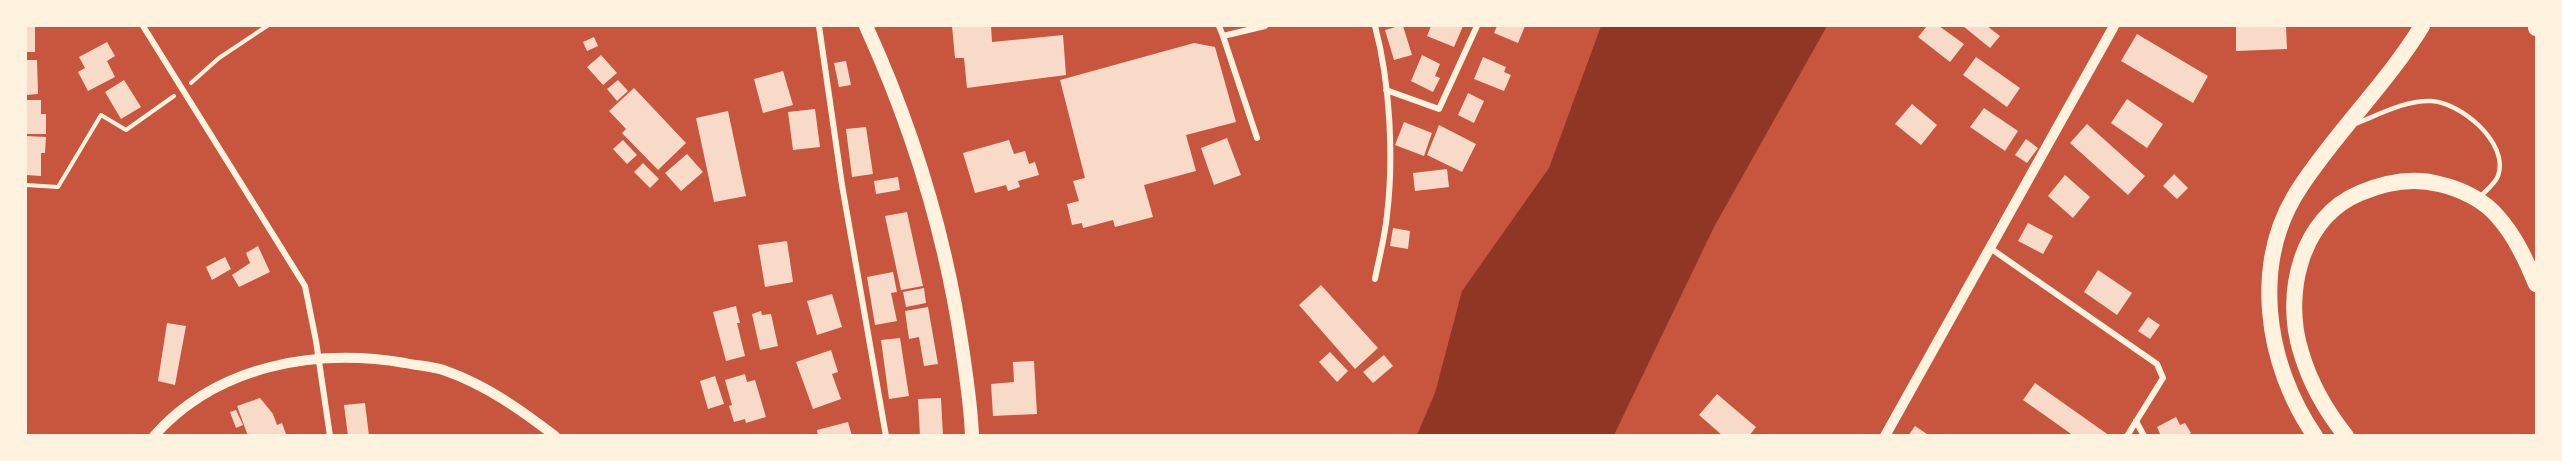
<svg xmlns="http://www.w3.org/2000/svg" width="2562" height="461" font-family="Manrope,sans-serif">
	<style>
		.water { fill: #8f3625 }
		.building { fill: #f7dbc8 }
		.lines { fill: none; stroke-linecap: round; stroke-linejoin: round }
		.path { stroke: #fff3e0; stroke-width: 4 }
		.service { stroke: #fff3e0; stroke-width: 4.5 }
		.minor { stroke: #fff3e0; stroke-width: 6 }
		.tertiary { stroke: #fff3e0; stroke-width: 10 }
		.primary { stroke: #fff3e0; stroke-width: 14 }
		.motorway { stroke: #fff3e0; stroke-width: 16 }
	</style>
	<rect width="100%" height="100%" fill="#c8553d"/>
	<!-- water -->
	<path class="water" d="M1601 26H1827L1714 227 1614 435H1417L1435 393 1462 291 1549 168Z"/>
	<!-- building -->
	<path class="building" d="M26 26H35V52H26Z
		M952 26H991L992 42 1063 35 1066 75 967 88 964 58H955Z
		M1399 26H1403L1412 55 1394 60 1385 30Z
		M1431 26H1463L1454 47 1427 36Z
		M1497 26H1525L1518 43 1494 33Z
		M1927 26H1939L1964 44 1950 62 1918 37Z
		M1963 26H1987L2000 36 1990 48Z
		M2236 26H2286L2287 49 2236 51Z
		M2137 34 2208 76 2193 103 2121 61Z
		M594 37 598 46 587 51 583 42Z
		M107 42 115 56 107 61 115 77 88 91 78 72 85 68 79 57Z
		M1194 43 1215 47 1236 122 1186 135 1196 171 1144 185 1153 217 1115 227 1113 220 1083 228 1082 223 1072 225 1067 204 1079 201 1073 181 1085 178 1060 80Z
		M601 55 617 73 603 85 587 67Z
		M1422 55 1440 64 1435 76 1440 78 1433 92 1411 81Z
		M1483 57 1506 67 1504 72 1511 75 1504 91 1474 79Z
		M1976 57 2020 88 2007 107 1963 75Z
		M26 60H37L38 94 26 95Z
		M846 61 851 85 839 87 834 63Z
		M783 71 793 105 763 113 754 79Z
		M124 80 141 107 121 119 105 92Z
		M618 80 628 91 617 101 607 89Z
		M634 88 686 143 658 170 622 133 626 129 609 111Z
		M1468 93 1484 101 1474 123 1458 115Z
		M2127 99 2163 124 2147 148 2111 123Z
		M26 100H41V114H46V134H26Z
		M1912 104 1937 125 1921 145 1895 124Z
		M1984 108 2018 131 2005 151 1970 127Z
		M815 109 820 147 793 150 788 112Z
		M728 111 746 196 714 202 696 118Z
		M1404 122 1432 133 1424 156 1395 145Z
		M2087 124 2145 176 2128 195 2070 143Z
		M1439 125 1476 144 1462 172 1427 155Z
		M866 127 873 174 852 177 846 129Z
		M26 136 46 137 45 153H41V176L26 175Z
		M1227 138 1241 175 1214 185 1201 148Z
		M2026 139 2038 148 2027 163 2015 155Z
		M623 140 637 155 627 164 613 149Z
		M1009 140 1014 154 1025 151 1029 164 1035 162 1039 175 1018 181 1020 187 1008 191 1006 185 975 193 963 153Z
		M687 154 703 172 681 191 665 173Z
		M643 163 659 179 650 188 634 172Z
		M1447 169 1449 187 1415 191 1413 173Z
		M2174 174 2188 188 2177 199 2163 186Z
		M2065 175 2090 197 2073 218 2048 196Z
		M898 177 900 190 876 194 874 181Z
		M907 212 923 286 901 290 885 216Z
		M2028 223 2053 236 2043 254 2018 241Z
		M1393 228 1410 231 1408 249 1390 246Z
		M787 241 793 282 765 287 758 245Z
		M258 246 270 272 239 287 232 275 250 263 246 253Z
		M225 257 231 269 212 280 206 267Z
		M2098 270 2132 293 2117 315 2084 292Z
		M893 272 897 292 891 293 897 321 875 325 867 277Z
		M1321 285 1378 348 1355 369 1299 305Z
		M924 288 926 303 906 307 903 292Z
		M832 294 842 327 817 335 807 301Z
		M736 306 740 323H737L745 356 726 361 713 312Z
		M928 307 938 364 924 366 919 337 909 339 905 311Z
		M761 311 762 315 771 314 778 346 760 350 752 314Z
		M2148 317 2160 325 2150 339 2138 331Z
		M167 323 186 326 175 385 158 381Z
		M900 338 909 396 889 399 881 340Z
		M831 350 838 372 832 374 841 399 813 409 796 362Z
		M1330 352 1348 371 1337 382 1319 362Z
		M1384 355 1393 366 1373 383 1363 372Z
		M1034 361 1037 414 993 416 991 384 1014 382 1013 362Z
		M745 374 747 382 755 380 766 417 746 423 745 419 734 422 729 406 732 405 725 380Z
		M715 376 724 404 708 409 700 381Z
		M2035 383 2110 436H2074L2023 400Z
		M1717 394 1756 427 1749 436H1723L1699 415Z
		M260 398 273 414 277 425 282 423 286 434 248 436 237 406Z
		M941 398 943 436H920L918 399Z
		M365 403 369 436H348L344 405Z
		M236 410 243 425 236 428 230 412Z
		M2176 417 2180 425 2185 423 2191 433 2186 436H2161L2157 427Z
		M848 422 852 436H818L817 430Z
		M1915 426 1930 436H1908Z"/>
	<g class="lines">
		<!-- path -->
		<path class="path" d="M191 83 219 58 267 26
			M26 185 58 187 101 115 126 130 174 96"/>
		<!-- service -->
		<path class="service" d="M2355 124C2378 115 2405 100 2431 101 2460 102 2510 143 2498 176 2495 184 2485 191 2480 197"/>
		<!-- minor -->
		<path class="minor" d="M143 26 305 286 316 341 330 436
			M819 26 842 185 886 436
			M1219 26 1223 36 1265 26
			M1375 26C1390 82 1394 157 1387 215 1385 237 1379 258 1375 279
			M1223 36 1257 138
			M1386 90 1439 109 1477 26
			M1990 248 2157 364 2163 378 2127 436
			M2136 421 2144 436"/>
		<!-- tertiary -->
		<path class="tertiary" d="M154 436C217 365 315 348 405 363 418 366 433 366 446 371 486 385 521 410 555 436
			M1885 436 2114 26"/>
		<!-- primary -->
		<path class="primary" d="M866 26C913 129 947 241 963 354 967 381 971 408 972 436"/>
		<!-- motorway -->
		<path class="motorway" d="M2536 26V28
			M2315 436C2265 364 2250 261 2301 186 2338 130 2387 83 2422 26
			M2346 436C2326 411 2310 383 2301 352 2283 295 2300 218 2360 193 2386 182 2412 177 2439 184 2461 189 2484 200 2498 217 2515 236 2526 260 2536 284"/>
	</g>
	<!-- border -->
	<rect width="2562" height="461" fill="none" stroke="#fff3e0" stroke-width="54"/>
</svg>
